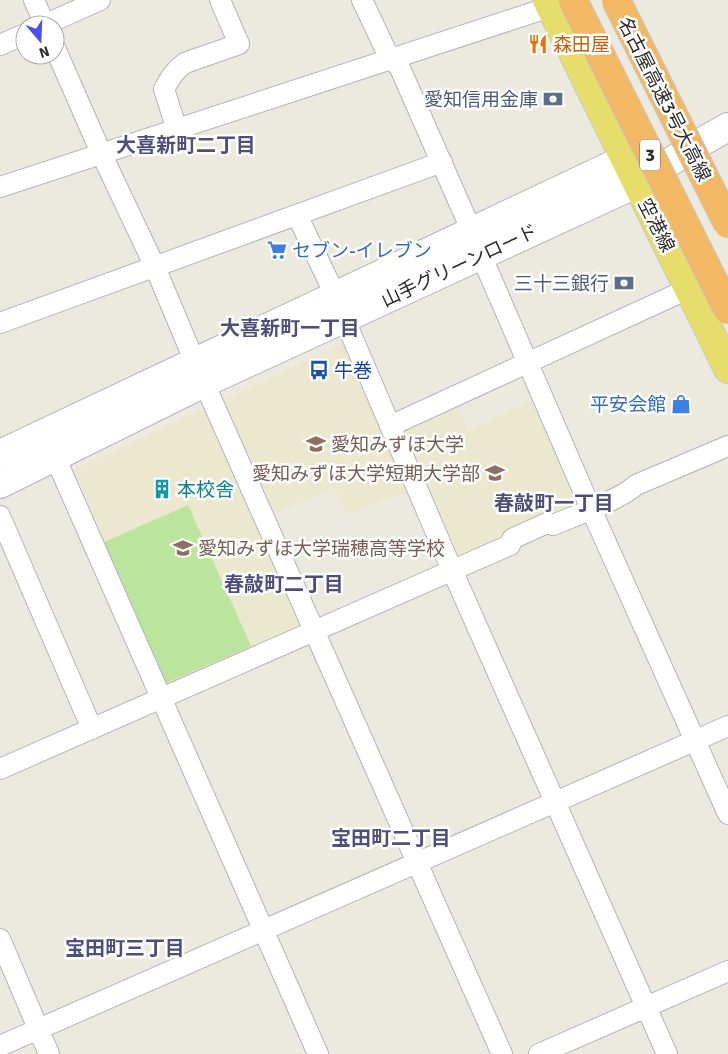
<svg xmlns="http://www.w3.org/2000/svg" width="728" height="1054" font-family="Signika,'Noto Sans JP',sans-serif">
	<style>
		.education { fill: #ece8d0 }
		.pitch { fill: #bbe59d }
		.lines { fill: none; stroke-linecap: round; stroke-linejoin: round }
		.street-casing { stroke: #b3b3be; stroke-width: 22 }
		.secondary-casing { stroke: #b3b3be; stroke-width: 30 }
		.primary-casing { stroke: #c8c8c8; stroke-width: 30 }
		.street { stroke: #fff; stroke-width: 20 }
		.secondary { stroke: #fff; stroke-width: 28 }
		.primary { stroke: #e6dd6a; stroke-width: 28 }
		.highway-bridge-casing { stroke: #c8c8c8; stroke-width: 30; stroke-linecap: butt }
		.highway-bridge { stroke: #f2b864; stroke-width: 28 }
		.labels { text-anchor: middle; stroke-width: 5; stroke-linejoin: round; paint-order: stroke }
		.shield { fill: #fff; stroke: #6b6b6b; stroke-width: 1 }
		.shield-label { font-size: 18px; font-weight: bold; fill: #2c2c2c }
		.food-label { font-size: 19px; fill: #c56008; stroke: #fff; text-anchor: start }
		.service-label { font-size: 19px; fill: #4e5e75; stroke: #fff; text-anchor: end }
		.street-label { font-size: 19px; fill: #2c2c2c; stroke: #fff }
		.shop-label { font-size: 19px; fill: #366cbe; stroke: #fff; text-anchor: start }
		.transit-label { font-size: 19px; fill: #164399; stroke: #fff; text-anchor: start }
		.education-label { font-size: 19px; fill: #785e54; stroke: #fff; text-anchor: start }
		.culture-label { font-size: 19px; fill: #0d838f; stroke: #fff; text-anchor: start }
		.neighbourhood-label { font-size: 20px; font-weight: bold; fill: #4f5079; stroke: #fff }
	</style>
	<rect width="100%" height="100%" fill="#ece9df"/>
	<!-- education -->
	<path class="education" d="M345 344 411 490 348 515 335 488 272 515 222 400Z
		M535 399 577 498 573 507 456 558 400 429 456 403 469 431Z
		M199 411 208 416 298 622 297 628 165 687 67 473Z"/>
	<!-- pitch -->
	<path class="pitch" d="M188 505 251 646 164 684 102 543Z"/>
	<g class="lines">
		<defs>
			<path id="street" d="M34 0 45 25
				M362 0 390 59 399 66 472 232
				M44 25 100 0
				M0 45 25 34
				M55 48 102 155 155 267 194 360 502 1054
				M177 130 164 89C170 78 175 70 185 63L239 44 220 0
				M0 187 550 7
				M297 215 335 295
				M481 255 591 509 728 814
				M344 318 452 570 667 1054
				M0 323 442 162
				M390 426 688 289
				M55 457 318 1054
				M0 516 92 729
				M0 769 510 545 512 539 547 523 553 525C574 516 620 500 636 485L728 446
				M0 939 49 1054
				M0 1046 728 726
				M539 1054 728 971"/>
			<path id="secondary" d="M0 454C208 354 417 258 625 159L647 155
				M0 484 204 383 636 184 698 144 728 127"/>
			<path id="primary" d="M547 0 728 369"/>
		</defs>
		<!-- street casing -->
		<use href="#street" class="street-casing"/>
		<!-- secondary casing -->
		<use href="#secondary" class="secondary-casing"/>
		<!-- primary casing -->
		<use href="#primary" class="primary-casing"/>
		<!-- street -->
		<use href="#street" class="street"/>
		<!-- secondary -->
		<use href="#secondary" class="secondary"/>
		<!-- primary -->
		<use href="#primary" class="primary"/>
		<defs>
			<path id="highway-bridge" d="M573 0 728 310
				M616 0 728 224"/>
		</defs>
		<!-- highway-bridge casing -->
		<use href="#highway-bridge" class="highway-bridge-casing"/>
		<!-- highway-bridge -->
		<use href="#highway-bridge" class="highway-bridge"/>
	</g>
	<!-- icons -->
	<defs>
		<symbol id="restaurant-bare" viewBox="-9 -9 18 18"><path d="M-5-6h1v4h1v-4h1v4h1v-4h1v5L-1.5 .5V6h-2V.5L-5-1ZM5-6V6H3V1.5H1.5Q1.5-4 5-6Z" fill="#e8710a" stroke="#fff" stroke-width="2.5" paint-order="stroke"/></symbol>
		<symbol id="bank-bare" viewBox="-9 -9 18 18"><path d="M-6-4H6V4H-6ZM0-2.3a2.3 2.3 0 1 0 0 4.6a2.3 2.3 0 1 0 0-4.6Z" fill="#5c6f8a" stroke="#fff" stroke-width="2.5" paint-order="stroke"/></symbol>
		<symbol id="supermarket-bare" viewBox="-9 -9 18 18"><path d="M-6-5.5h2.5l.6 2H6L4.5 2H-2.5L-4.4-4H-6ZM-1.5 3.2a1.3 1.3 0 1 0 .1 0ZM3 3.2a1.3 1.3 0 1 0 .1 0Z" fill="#3f7fe0" stroke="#fff" stroke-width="2.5" paint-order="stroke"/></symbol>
		<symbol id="bus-bare" viewBox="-9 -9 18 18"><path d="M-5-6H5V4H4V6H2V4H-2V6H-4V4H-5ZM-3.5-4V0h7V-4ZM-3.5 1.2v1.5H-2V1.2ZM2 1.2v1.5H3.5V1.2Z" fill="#1a4fb4" stroke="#fff" stroke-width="2.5" paint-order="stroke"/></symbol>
		<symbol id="shop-bare" viewBox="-9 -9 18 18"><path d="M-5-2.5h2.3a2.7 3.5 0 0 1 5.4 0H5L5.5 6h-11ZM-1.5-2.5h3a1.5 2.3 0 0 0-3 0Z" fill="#3f7fe0" stroke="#fff" stroke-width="2.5" paint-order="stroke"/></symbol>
		<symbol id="university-bare" viewBox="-9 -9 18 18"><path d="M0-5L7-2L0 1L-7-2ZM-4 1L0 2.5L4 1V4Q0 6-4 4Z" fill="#8d6e63" stroke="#fff" stroke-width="2.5" paint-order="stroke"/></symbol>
		<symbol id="building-bare" viewBox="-9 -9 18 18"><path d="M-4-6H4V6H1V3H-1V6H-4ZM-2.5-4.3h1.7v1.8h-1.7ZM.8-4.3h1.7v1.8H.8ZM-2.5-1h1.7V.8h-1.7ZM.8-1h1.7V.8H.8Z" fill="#0f9aa8" stroke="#fff" stroke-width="2.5" paint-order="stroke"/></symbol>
		<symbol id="school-bare" viewBox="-9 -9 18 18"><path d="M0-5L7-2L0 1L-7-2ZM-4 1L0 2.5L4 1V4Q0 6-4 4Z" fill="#8d6e63" stroke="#fff" stroke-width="2.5" paint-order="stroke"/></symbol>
	</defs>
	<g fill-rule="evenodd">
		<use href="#restaurant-bare" x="524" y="30" width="28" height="28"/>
		<use href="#bank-bare" x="539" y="85" width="28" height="28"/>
		<use href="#supermarket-bare" x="263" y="236" width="28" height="28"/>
		<use href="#bank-bare" x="610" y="269" width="28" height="28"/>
		<use href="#bus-bare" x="305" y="356" width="28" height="28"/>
		<use href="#shop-bare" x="667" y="390" width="28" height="28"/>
		<use href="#university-bare" x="302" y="430" width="28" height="28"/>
		<use href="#university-bare" x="481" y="459" width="28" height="28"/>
		<use href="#building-bare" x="148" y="475" width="28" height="28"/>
		<use href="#school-bare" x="169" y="534" width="28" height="28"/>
	</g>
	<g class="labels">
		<!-- shield labels -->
		<rect class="shield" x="640" y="139.5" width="20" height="31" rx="4"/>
		<g class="shield-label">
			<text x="650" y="161">3</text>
		</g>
		<!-- food labels -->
		<g class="food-label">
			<text x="553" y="51">森田屋</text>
		</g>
		<!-- service labels -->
		<g class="service-label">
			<text x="538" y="106">愛知信用金庫</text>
			<text x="609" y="290">三十三銀行</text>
		</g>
		<!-- street labels -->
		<g class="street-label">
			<text transform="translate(665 99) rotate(63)" y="7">名古屋高速3号大高線</text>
			<text transform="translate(657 225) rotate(63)" y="7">空港線</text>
			<text transform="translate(459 265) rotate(-25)" y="7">山手グリーンロード</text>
		</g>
		<!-- shop labels -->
		<g class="shop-label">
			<text x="292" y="257">セブン-イレブン</text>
			<text x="666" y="411" text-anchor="end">平安会館</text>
		</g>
		<!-- transit labels -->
		<g class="transit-label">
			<text x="334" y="377">牛巻</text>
		</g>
		<!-- education labels -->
		<g class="education-label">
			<text x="331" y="451">愛知みずほ大学</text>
			<text x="480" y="480" text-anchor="end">愛知みずほ大学短期大学部</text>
			<text x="198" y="555">愛知みずほ大学瑞穂高等学校</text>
		</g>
		<!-- culture labels -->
		<g class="culture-label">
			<text x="177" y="496">本校舎</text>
		</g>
		<!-- neighbourhood labels -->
		<g class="neighbourhood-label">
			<text x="186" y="152">大喜新町二丁目</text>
			<text x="290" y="335">大喜新町一丁目</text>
			<text x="554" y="510">春敲町一丁目</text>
			<text x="284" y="591">春敲町二丁目</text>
			<text x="391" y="845">宝田町二丁目</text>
			<text x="125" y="955">宝田町三丁目</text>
		</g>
	</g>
	<!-- north arrow -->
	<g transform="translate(40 40) rotate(161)"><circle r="24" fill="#ffffff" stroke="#ababab"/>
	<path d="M0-4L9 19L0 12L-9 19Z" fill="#4c51ec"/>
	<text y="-8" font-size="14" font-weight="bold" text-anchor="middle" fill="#2c2c2c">N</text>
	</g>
</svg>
